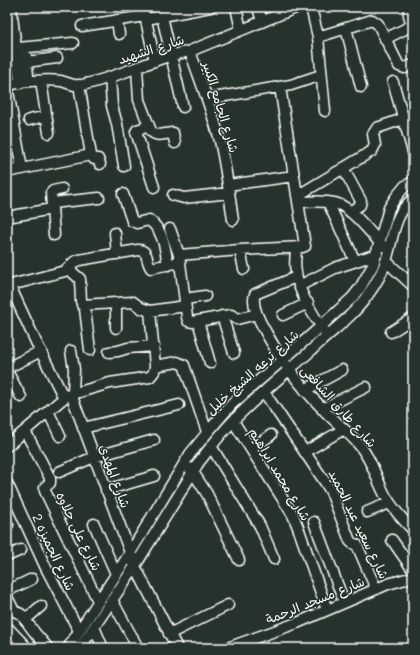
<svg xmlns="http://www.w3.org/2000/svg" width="420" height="655" font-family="Mali,'Playpen Sans Arabic',sans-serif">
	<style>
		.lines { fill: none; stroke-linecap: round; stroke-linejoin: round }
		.minor-casing { stroke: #fff; stroke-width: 13 }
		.minor { stroke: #26332d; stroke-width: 10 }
		.labels { text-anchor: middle; stroke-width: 3; stroke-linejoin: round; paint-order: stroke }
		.street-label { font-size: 13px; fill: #fff; stroke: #26332d }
	</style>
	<rect width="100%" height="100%" fill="#26332d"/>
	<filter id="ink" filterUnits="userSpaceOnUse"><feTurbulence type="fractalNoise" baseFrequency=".025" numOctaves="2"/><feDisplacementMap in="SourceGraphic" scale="8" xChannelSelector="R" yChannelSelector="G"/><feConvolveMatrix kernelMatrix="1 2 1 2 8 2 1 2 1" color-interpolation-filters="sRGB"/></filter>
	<g filter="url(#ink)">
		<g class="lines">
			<defs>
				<path id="minor" d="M11 7 20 83
					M143 7 155 61
					M236 7 241 30
					M258 7 262 22
					M311 7 318 37 325 111
					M410 7C407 14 410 19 413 25
					M162 16 183 107
					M146 19 210 7
					M117 20 119 34
					M82 26 145 16
					M346 28 361 87
					M318 37 372 20 378 24 399 66 405 68 413 65
					M385 39 413 25
					M7 49 73 43
					M190 51C200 80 212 110 220 141 226 167 229 193 233 220
					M26 56 28 75
					M26 62 57 58
					M137 68 139 100 151 131C157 138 165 133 173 133L175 143
					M110 77 112 106 117 124 124 166
					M41 81 49 133
					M393 82 413 152
					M79 85 91 155
					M7 86C19 81 48 79 61 81 69 83 74 87 82 85 111 79 138 66 166 57 174 54 182 53 190 51L298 7
					M7 86 22 169
					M207 99 291 85 321 75
					M29 120 46 116
					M149 126 137 130 136 132 154 187
					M91 155 94 159H98L100 164
					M343 168 361 201 360 205 350 212
					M7 172 91 155
					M228 185 294 176
					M123 194 132 221 137 223 149 220C164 231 165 249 168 265
					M173 195 184 198 229 193
					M297 196 372 151 375 145 373 134 377 128 403 119
					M298 202C311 202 326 200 338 204 352 208 372 235 383 246
					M328 202 355 261
					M52 203 99 198
					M7 217 52 209
					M170 229 179 255 187 317 188 321 192 322 231 315 237 319 257 314
					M115 233 117 254
					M54 235 51 193 53 191 62 189
					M296 248C296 256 294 264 296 272 298 291 313 316 324 330
					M240 250 244 269
					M179 255 240 250 302 247 305 246 280 87
					M386 261 413 286
					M70 267 72 272 80 279 81 301 85 309 90 350
					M296 277 255 294C251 304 259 320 264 329 280 359 299 385 323 409 335 422 349 432 360 446 371 459 375 474 382 489 389 505 401 518 413 530
					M7 286 65 271 74 262 79 260 138 250C149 250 146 262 151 268L180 262
					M10 286 36 342 64 398
					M299 286 335 268 377 254
					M185 299 205 296
					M116 303V328
					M82 305 133 302 141 308 150 311 185 306
					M283 315 308 303
					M222 316 234 353
					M198 321 210 363
					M391 332 413 318
					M71 351 74 369 73 394
					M109 352 118 351 128 348 154 346
					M155 366 177 362 184 365 207 432
					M7 368 41 351
					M7 371 21 397
					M305 390 342 370
					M264 392 325 482 331 492 350 541 352 543 357 545 376 589
					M71 394 135 566 177 648
					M322 409 366 387
					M48 411 60 436
					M233 421 293 515 299 530 327 610
					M83 428 179 405
					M25 431 50 478V483L45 487V491L98 601
					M7 446 66 396 110 383 150 377 154 372 155 366 150 311
					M211 446 260 526 274 559
					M251 449 271 435
					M305 452 344 429
					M189 468 193 472 207 494 239 560
					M59 472 94 457 154 440
					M7 483 45 566 79 631
					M106 490 154 476
					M367 512 389 503
					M314 522 344 602
					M94 524 116 574
					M7 525H8
					M392 540 413 570
					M7 556 21 550
					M7 591 32 579
					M7 597 14 611 21 614 35 633 48 648
					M112 600 138 648
					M25 620 41 606
					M7 627 27 648
					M94 627 103 648
					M169 634 228 605
					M68 648 130 553 190 454 212 427 232 404 309 337 352 298 360 288 373 265 389 208 396 197 405 186 413 182
					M80 648 135 566 199 462C210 448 221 433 234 420 260 393 290 370 317 345 334 329 354 315 367 296 375 285 382 274 386 261 393 240 393 214 413 199
					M227 648 297 623 388 584 413 577"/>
			</defs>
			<!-- minor casing -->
			<use href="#minor" class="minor-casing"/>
			<!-- minor -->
			<use href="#minor" class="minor"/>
		</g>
	</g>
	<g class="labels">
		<!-- street labels -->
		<g class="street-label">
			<text transform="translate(151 49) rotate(-18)" y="5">شارع الشهيد</text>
			<text transform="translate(221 107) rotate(73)" y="5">شارع الجامع الكبير</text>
			<text transform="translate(252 372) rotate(-42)" y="5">شارع ترعه الشيخ خليل</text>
			<text transform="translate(339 406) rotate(48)" y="5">شارع طارق الشافعى</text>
			<text transform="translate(280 474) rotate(59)" y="5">شارع محمد ابراهيم</text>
			<text transform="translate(115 476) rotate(70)" y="5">شارع المهدى</text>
			<text transform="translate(359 524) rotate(64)" y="5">شارع سعيد عبد الحميد</text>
			<text transform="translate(79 531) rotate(64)" y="5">شارع على حلاوه</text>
			<text transform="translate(54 552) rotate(65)" y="5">شارع الجميزه 2</text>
			<text transform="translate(315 600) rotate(-22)" y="5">شارع مسجد الرحمة</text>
		</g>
	</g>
	<!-- margin -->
	<rect width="420" height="655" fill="none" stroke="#26332d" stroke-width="24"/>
	<rect x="12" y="12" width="396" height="631" fill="none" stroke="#fff" stroke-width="1.5" filter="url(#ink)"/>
</svg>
